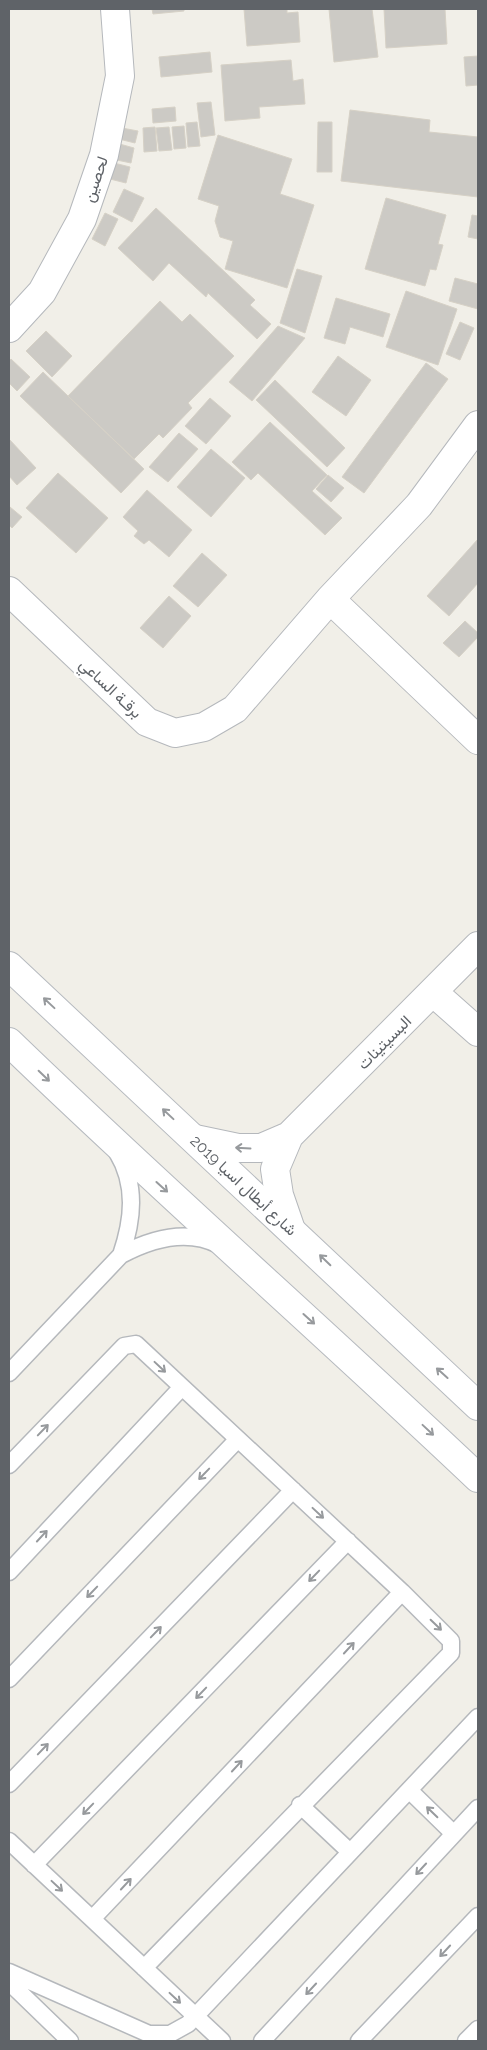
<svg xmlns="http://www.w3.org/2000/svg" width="487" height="2050" font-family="Raleway,Vazirmatn,sans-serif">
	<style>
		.building { fill: #cccac5; stroke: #d6d1c6 }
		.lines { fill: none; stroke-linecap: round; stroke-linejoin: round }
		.service-casing { stroke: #b5b8bc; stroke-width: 19 }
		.minor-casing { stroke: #b5b8bc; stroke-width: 30 }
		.secondary-casing { stroke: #b6babf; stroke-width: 30 }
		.service { stroke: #fff; stroke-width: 16 }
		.minor { stroke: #fff; stroke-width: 28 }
		.secondary { stroke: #fff; stroke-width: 28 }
		.oneway { stroke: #979a9d }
		.labels { text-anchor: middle; stroke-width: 5; stroke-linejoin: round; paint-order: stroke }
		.street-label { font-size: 16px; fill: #5f6368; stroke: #fff }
	</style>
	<rect width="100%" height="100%" fill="#f1efe8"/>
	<!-- building -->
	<path class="building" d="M152 9H184V11L153 14Z
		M244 9H287V13L298 12 300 42 247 46Z
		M329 9H372L378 57 334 62Z
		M384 9H445L447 44 386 48Z
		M210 52 212 72 161 77 159 57Z
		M478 56V85L466 86 464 57Z
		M291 60 293 81 303 79 305 104 259 107 260 118 225 121 221 65Z
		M211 102 215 135 201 137 197 103Z
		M175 107 176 121 153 123 152 109Z
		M350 110 430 120 429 132 478 137V197L341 181Z
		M197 122 200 146 188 147 186 123Z
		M318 122H332V172H317Z
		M184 126 186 148 174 149 172 127Z
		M155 127 157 151 144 152 143 128Z
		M169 127 172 150 159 151 156 128Z
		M122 128 138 131 135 143 119 139Z
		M218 135 292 159 280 194 314 205 287 288 225 269 233 241 220 237 215 221 219 206 198 199Z
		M116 143 134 148 131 163 112 159Z
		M114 163 130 167 126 183 110 179Z
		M124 189 144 198 132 222 113 212Z
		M386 198 446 215 438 244 443 245 436 270 430 269 425 286 365 269Z
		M156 208 255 300 250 305 271 324 257 339 208 293 206 297 169 263 153 281 118 248Z
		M105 213 118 219 105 246 92 239Z
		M472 215 478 216V239L468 237Z
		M297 269 322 276 305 333 280 323Z
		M455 278 478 284V309L449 301Z
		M406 291 457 309 438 365 386 347Z
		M336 298 390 314 383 337 350 327 345 344 324 338Z
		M160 301 182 322 190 314 234 356 188 403 192 408 163 438 159 434 134 459 68 396Z
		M460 322 474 328 460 360 446 354Z
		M278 326 305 338 252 401 229 382Z
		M46 331 72 356 52 377 26 351Z
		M338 356 371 380 346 416 312 392Z
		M11 359 30 377 17 391 9 383V361Z
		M426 363 448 379 364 493 342 477Z
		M43 372 144 469 121 493 20 396Z
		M275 380 345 448 327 467 256 400Z
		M210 398 231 416 206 444 185 426Z
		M270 422 327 475 312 491 342 518 325 535 258 473 251 480 232 462Z
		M179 433 198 449 168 482 149 467Z
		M9 439 36 468 17 485 9 476Z
		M211 449 245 478 211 517 177 487Z
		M58 473 108 518 76 553 26 508Z
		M328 475 344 488 331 502 316 489Z
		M147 490 192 530 169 557 149 540 144 544 134 536 138 531 123 517Z
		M10 507 22 517 12 528 9 525Z
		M478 539V583L449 616 427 596Z
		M202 553 227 575 198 607 173 586Z
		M169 596 191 616 163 648 140 628Z
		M465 621 478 633V637L459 657 443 643Z"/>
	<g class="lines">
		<defs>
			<path id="service" d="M117 1152C137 1185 133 1220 121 1255
				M9 1373 121 1255C151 1239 186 1228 219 1245
				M9 1465 124 1346 136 1344 402 1592 451 1641V1653L446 1658 144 1968
				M9 1572 182 1387
				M9 1679 238 1439
				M9 1784 293 1490
				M409 1790 454 1834
				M300 1805 350 1852
				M9 1841 222 2041
				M34 1865 348 1541
				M92 1919 402 1592
				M9 1972 149 2034H170L188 2024 478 1717
				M9 1982 70 2041
				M262 2041 478 1808
				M359 2041 478 1916
				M466 2041 478 2029"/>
			<path id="minor" d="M9 328 42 292 82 219 104 155 120 76 115 9
				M9 591 147 722 175 733 204 727 235 709 330 599 419 505 478 425
				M330 599 478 740
				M434 993 478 1032
				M289 1136 275 1169 279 1195 290 1227
				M195 1139 238 1148H261L289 1136 478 946"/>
			<path id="secondary" d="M9 966 478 1406
				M9 1042C162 1190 323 1331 478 1478"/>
		</defs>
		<!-- service casing -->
		<use href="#service" class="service-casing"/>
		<!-- minor casing -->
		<use href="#minor" class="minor-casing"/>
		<!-- secondary casing -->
		<use href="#secondary" class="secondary-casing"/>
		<!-- service -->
		<use href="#service" class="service"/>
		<!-- minor -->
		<use href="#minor" class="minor"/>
		<!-- secondary -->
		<use href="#secondary" class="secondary"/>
	</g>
	<!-- one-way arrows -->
	<defs><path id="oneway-shaft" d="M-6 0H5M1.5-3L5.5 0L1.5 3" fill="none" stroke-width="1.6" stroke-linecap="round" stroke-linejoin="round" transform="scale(1.25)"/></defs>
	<g class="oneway">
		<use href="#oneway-shaft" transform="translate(49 1003) rotate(-137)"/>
		<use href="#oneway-shaft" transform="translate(44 1076) rotate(44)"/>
		<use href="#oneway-shaft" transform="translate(168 1114) rotate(-137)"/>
		<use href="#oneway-shaft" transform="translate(243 1148) rotate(-177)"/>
		<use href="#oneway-shaft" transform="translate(162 1187) rotate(42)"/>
		<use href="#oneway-shaft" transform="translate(325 1260) rotate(-136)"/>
		<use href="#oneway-shaft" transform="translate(309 1319) rotate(42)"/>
		<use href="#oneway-shaft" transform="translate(160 1367) rotate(43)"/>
		<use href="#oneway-shaft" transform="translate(442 1373) rotate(-138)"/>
		<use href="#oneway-shaft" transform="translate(43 1430) rotate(-46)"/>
		<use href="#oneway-shaft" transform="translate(428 1430) rotate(43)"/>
		<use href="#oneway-shaft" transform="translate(204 1474) rotate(134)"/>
		<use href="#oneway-shaft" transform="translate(318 1513) rotate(43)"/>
		<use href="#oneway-shaft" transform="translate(42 1536) rotate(-47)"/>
		<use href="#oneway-shaft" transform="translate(314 1576) rotate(134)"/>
		<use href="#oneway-shaft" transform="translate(92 1592) rotate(134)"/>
		<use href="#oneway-shaft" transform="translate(436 1625) rotate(44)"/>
		<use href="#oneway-shaft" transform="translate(156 1632) rotate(-46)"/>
		<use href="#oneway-shaft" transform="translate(349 1648) rotate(-47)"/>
		<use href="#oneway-shaft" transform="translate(201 1693) rotate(134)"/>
		<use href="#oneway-shaft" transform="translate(43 1749) rotate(-46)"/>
		<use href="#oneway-shaft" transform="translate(237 1766) rotate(-47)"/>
		<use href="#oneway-shaft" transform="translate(88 1809) rotate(134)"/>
		<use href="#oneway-shaft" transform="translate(432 1812) rotate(-136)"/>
		<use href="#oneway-shaft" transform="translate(421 1869) rotate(133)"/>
		<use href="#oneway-shaft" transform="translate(126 1884) rotate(-47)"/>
		<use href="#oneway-shaft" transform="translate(57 1886) rotate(43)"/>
		<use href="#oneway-shaft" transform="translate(445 1951) rotate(133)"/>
		<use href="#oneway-shaft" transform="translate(311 1989) rotate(133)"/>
		<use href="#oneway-shaft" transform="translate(175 1998) rotate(43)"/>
	</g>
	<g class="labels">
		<!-- street labels -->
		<g class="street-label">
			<text transform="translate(95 179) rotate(-71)" y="6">لحصين</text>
			<text transform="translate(111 688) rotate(43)" y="6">برقـة الساعي</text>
			<text transform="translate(384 1042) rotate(-45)" y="6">البسيتينات</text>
			<text transform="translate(244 1185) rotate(43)" y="6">شارع أبطال اسيا 2019</text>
		</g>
	</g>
	<!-- border -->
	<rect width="487" height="2050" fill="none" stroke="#5f6368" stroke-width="20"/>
</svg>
